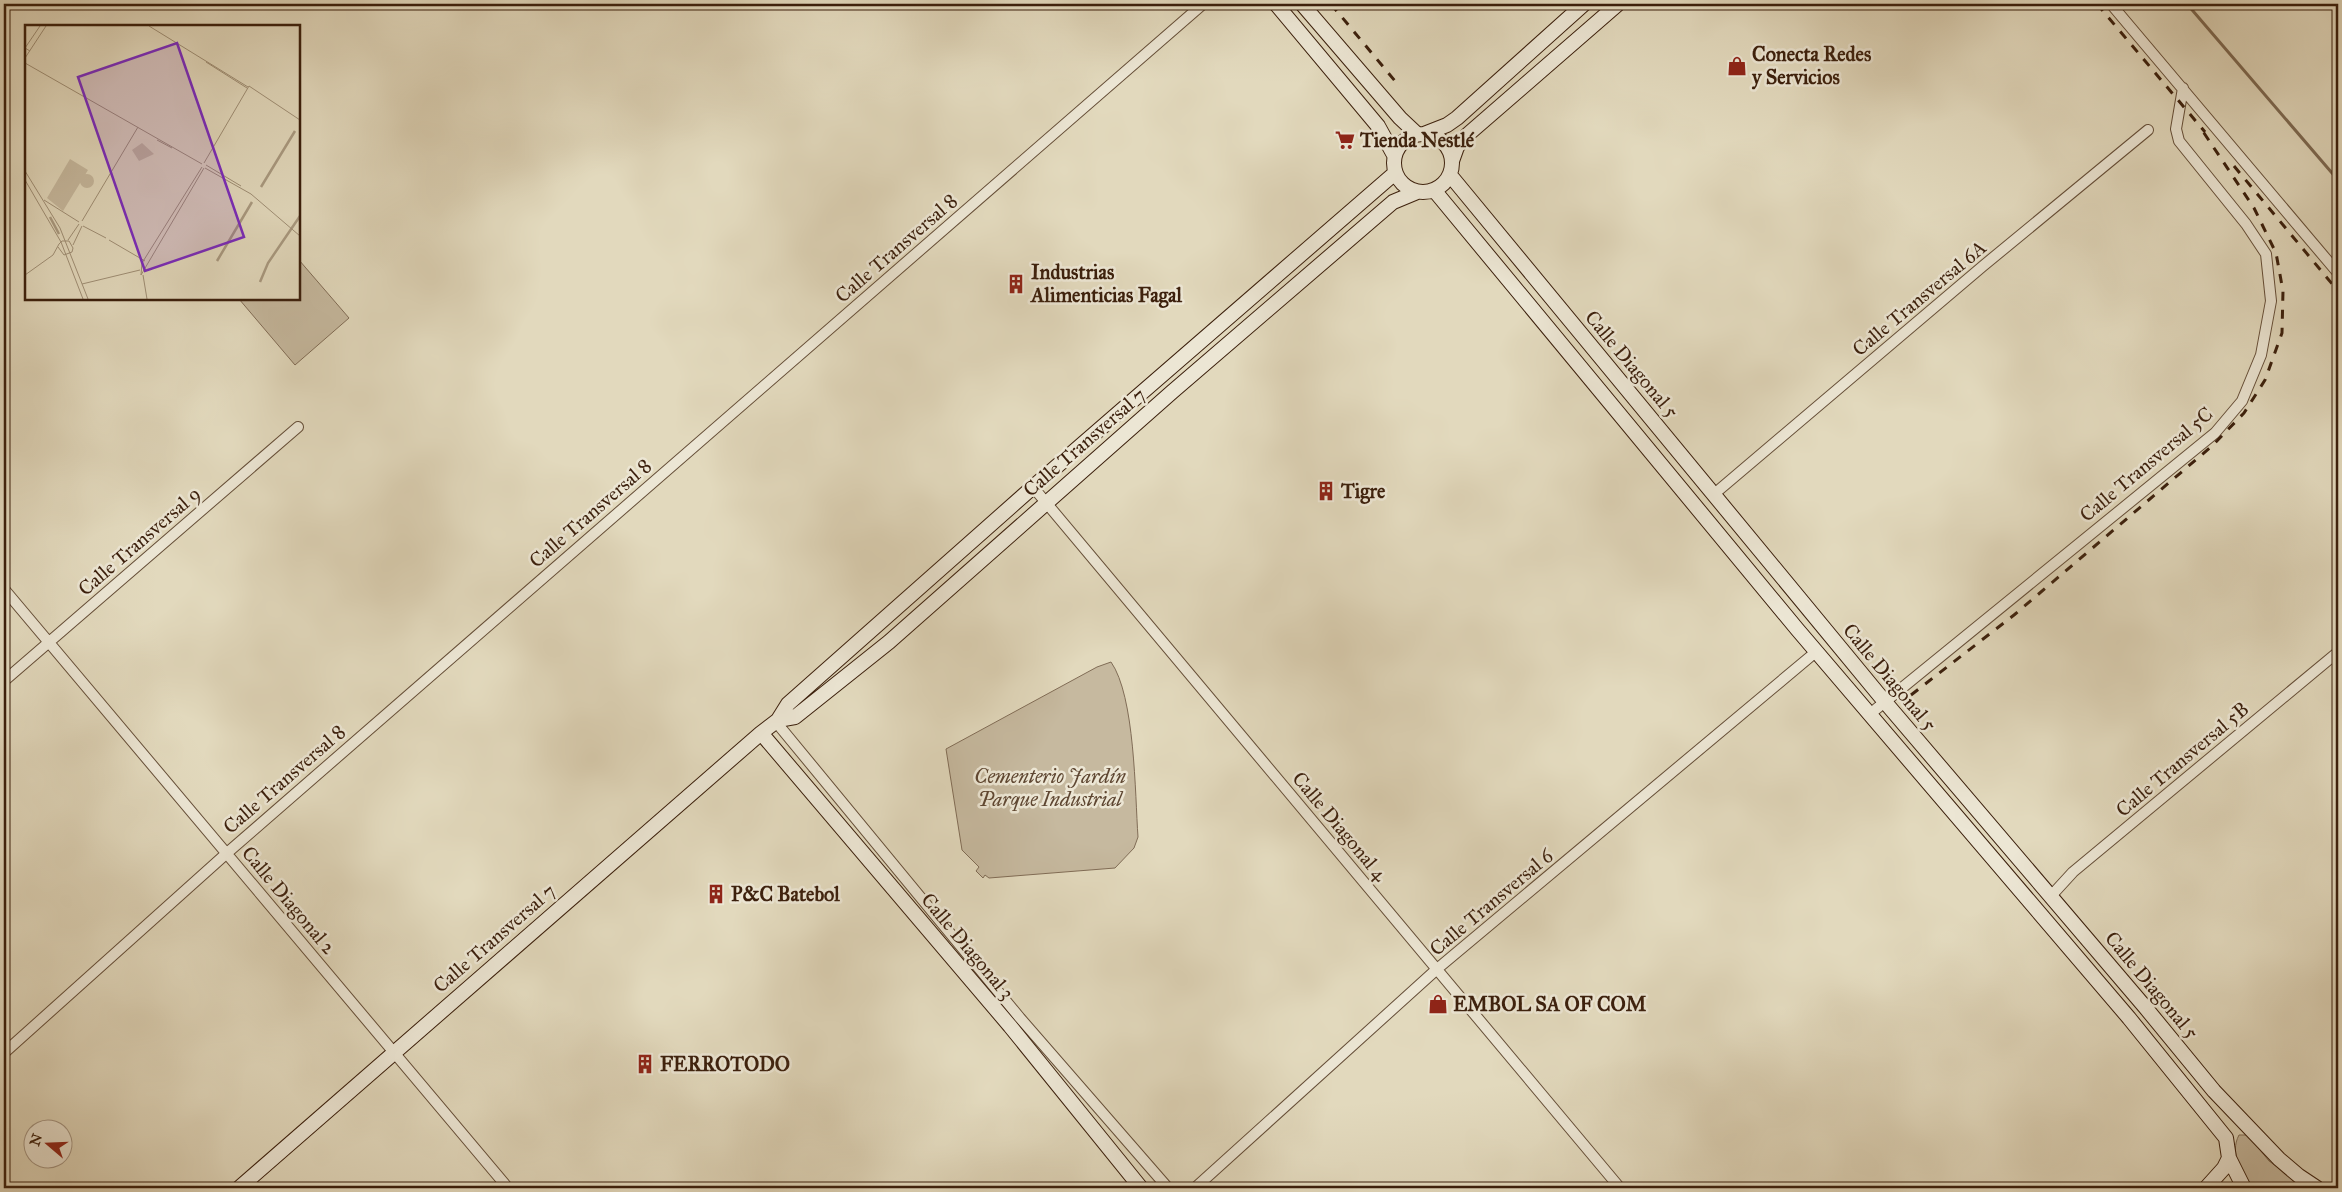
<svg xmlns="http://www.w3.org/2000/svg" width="2342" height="1192" font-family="'IM FELL Great Primer',serif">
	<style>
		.green { fill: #c6b99f; stroke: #806c56 }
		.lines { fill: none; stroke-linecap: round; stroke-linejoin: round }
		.stream { stroke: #7d6952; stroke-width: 3 }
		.street-casing { stroke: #654e38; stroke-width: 12 }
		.secondary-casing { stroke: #3b1f0c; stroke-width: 16 }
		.street { stroke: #ece6d4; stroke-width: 10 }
		.secondary { stroke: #ece6d4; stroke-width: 14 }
		.rail { stroke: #3b1f0c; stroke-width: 3; stroke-dasharray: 9 9; stroke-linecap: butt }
		.labels { text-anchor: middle; stroke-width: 5; stroke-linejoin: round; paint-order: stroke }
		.poi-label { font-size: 20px; font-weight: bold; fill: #3b1f0c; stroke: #ece6d4; text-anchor: start }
		.street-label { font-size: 20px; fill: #3b1f0c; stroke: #ece6d4 }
		.park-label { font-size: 20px; font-style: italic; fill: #5e4631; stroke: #ece6d4 }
		.inset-river { fill: none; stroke: #a99a81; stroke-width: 2.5 }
		.inset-road { fill: none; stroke: #9f8f76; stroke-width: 1 }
		.view { fill: #7b2cbf; fill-opacity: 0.15; stroke: #7b2cbf; stroke-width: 2.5 }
		.inset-edge { fill: none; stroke: #3b1f0c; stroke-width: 2.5 }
	</style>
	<rect width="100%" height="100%" fill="#e2d9bd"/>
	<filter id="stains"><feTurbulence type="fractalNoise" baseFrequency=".004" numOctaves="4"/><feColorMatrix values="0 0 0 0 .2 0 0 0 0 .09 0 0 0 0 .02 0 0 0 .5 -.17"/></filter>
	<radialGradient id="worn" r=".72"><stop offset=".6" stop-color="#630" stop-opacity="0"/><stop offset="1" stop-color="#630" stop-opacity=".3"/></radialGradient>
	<!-- green -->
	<path class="green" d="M299 260 349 318 295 365 239 299H299Z
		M1111 662C1135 696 1135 794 1138 837L1134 848 1115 868 989 878 985 875 983 878 976 871 979 867 962 850 946 749 1097 667Z
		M2239 1135H2248L2269 1161 2306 1188H2253C2242 1172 2229 1154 2239 1135Z"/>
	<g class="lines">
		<!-- stream -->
		<path class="stream" d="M2187 4 2338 180"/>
		<defs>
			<path id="street" d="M2111 4 2338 273
				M1033 487 1620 1188
				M1713 495 1983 266 2148 130
				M4 589 508 1188
				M4 681 298 427
				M1870 714 2215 433 2242 401 2261 355 2271 301 2266 254 2246 224 2179 141 2176 129 2183 88
				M776 722 1020 1018 1168 1188
				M2051 896 2073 872 2338 652
				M4 1053 227 853 1203 4
				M1195 1188 1437 969 1817 651"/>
			<path id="secondary" d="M1276 4 1378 126 1394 155
				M1302 4 1400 118 1417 134
				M1394 163a29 29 0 1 1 58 0a29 29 0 1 1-58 0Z
				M1424 134 1447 125 1457 118 1584 4
				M1452 161 1457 147 1466 136 1618 4
				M1450 175 1885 702 2145 1007 2214 1091 2279 1159 2299 1176 2317 1188
				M1434 190 1797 629 2129 1018 2226 1138 2229 1158 2244 1188
				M778 720 795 717 889 642 1172 392 1393 202 1417 192
				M761 733 1010 1026 1141 1188
				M239 1188 761 733 778 720 788 704 1033 487 1395 173
				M2206 1188 2224 1168 2229 1158"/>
		</defs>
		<!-- street casing -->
		<use href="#street" class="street-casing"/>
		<!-- secondary casing -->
		<use href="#secondary" class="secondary-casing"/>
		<!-- street -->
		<use href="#street" class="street"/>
		<!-- secondary -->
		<use href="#secondary" class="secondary"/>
		<!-- rail -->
		<path class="rail" d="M1331 4 1400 87
			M2097 4 2205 132
			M2234 166 2338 291
			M1911 695 2014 615 2212 446 2244 413 2265 380 2282 333 2283 291 2276 253 2254 208 2200 127"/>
	</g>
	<!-- icons -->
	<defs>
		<symbol id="shop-bare" viewBox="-9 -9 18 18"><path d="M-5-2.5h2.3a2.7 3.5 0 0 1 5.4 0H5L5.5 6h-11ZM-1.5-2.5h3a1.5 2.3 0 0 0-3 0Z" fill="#8f2418" stroke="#ece6d4" stroke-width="2.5" paint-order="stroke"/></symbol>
		<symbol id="supermarket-bare" viewBox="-9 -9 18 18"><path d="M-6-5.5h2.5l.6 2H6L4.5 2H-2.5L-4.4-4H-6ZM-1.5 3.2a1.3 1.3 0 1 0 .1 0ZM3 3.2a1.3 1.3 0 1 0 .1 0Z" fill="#8f2418" stroke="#ece6d4" stroke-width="2.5" paint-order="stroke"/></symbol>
		<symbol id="building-bare" viewBox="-9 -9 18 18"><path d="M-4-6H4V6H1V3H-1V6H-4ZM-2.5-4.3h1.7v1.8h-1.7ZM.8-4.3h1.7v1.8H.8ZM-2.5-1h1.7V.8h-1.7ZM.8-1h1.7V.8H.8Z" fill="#8f2418" stroke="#ece6d4" stroke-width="2.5" paint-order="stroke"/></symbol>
	</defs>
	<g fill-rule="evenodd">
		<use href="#shop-bare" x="1723" y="52" width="28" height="28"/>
		<use href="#supermarket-bare" x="1331" y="126" width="28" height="28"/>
		<use href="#building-bare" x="1002" y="270" width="28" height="28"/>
		<use href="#building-bare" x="1312" y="477" width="28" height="28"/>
		<use href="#building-bare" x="702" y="880" width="28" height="28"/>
		<use href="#shop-bare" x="1424" y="990" width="28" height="28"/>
		<use href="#building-bare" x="631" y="1050" width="28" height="28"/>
	</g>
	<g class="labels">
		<!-- poi labels -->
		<g class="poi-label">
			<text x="1752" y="61">Conecta Redes<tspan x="1752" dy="23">y Servicios</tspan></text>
			<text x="1360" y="147">Tienda Nestlé</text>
			<text x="1031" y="279">Industrias<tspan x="1031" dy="23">Alimenticias Fagal</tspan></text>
			<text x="1341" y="498">Tigre</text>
			<text x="731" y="901">P&amp;C Batebol</text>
			<text x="1453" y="1011">EMBOL SA OF COM</text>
			<text x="660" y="1071">FERROTODO</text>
		</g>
		<!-- street labels -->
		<g class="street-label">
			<text transform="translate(896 248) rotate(-41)" y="7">Calle Transversal 8</text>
			<text transform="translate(1919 298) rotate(-40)" y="7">Calle Transversal 6A</text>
			<text transform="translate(1632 364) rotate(50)" y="7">Calle Diagonal 5</text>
			<text transform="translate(1084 442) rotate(-41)" y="7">Calle Transversal 7</text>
			<text transform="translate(2146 464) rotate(-40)" y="7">Calle Transversal 5C</text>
			<text transform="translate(590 513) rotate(-41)" y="7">Calle Transversal 8</text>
			<text transform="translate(139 541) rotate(-41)" y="7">Calle Transversal 9</text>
			<text transform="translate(1890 677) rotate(50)" y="7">Calle Diagonal 5</text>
			<text transform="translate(2182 759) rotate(-40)" y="7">Calle Transversal 5B</text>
			<text transform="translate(284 779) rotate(-41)" y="7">Calle Transversal 8</text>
			<text transform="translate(1340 826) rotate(50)" y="7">Calle Diagonal 4</text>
			<text transform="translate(289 900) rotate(50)" y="7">Calle Diagonal 2</text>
			<text transform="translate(1491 902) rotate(-40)" y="7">Calle Transversal 6</text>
			<text transform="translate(494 938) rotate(-41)" y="7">Calle Transversal 7</text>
			<text transform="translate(968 946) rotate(50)" y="7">Calle Diagonal 3</text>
			<text transform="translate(2152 985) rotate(50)" y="7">Calle Diagonal 5</text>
		</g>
		<!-- park labels -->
		<g class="park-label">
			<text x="1050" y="783">Cementerio Jardín<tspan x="1050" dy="23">Parque Industrial</tspan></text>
		</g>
	</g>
	<!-- overview -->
	<g transform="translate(25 25)">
		<rect width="275" height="275" fill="#e2d9bd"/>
		<path d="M117 118 129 129 114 136 107 125ZM45 134 63 145 38 186 22 173ZM55 156a7 7 0 1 1 14 0a7 7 0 1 1-14 0Z" fill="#c6b99f"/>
		<path class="inset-river" d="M236 162 270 106M25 192 34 209M192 236 227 177M235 257 243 238 275 191"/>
		<path class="inset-road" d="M124 1 223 62M5 26 0 23 15 1M0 33 21 1M181 37 222 63M0 38 177 139M132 115 147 123M179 138 224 61 275 95M181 140 216 161M177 142 117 238 116 250 179 143M180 143 226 169 275 211M0 146 35 203 63 274M0 155 36 217 58 274M19 175 54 197M57 196 113 102M58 201 81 213M43 215 54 199M84 215 120 236M48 220 57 201M0 250 28 230 34 219 37 216H44L48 223 47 227 39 230 33 222M118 250 122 274M57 259 115 245"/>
		<path class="view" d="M152 18 219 212 120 246 53 52Z"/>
		<rect width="275" height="275" class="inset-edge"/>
	</g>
	<!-- margin -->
	<rect width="2342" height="1192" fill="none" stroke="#e2d9bd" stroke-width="20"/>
	<rect x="5" y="5" width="2332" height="1182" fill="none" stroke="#3b1f0c" stroke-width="2.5"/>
	<rect x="10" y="10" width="2322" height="1172" fill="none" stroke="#3b1f0c"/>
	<!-- north arrow -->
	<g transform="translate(48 1144) rotate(289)"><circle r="24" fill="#ece6d4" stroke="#a59684"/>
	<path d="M0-4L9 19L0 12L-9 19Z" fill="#8f2418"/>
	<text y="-8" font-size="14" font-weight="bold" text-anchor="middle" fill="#3b1f0c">N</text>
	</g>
	<rect width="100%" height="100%" filter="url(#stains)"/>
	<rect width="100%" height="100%" fill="url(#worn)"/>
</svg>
